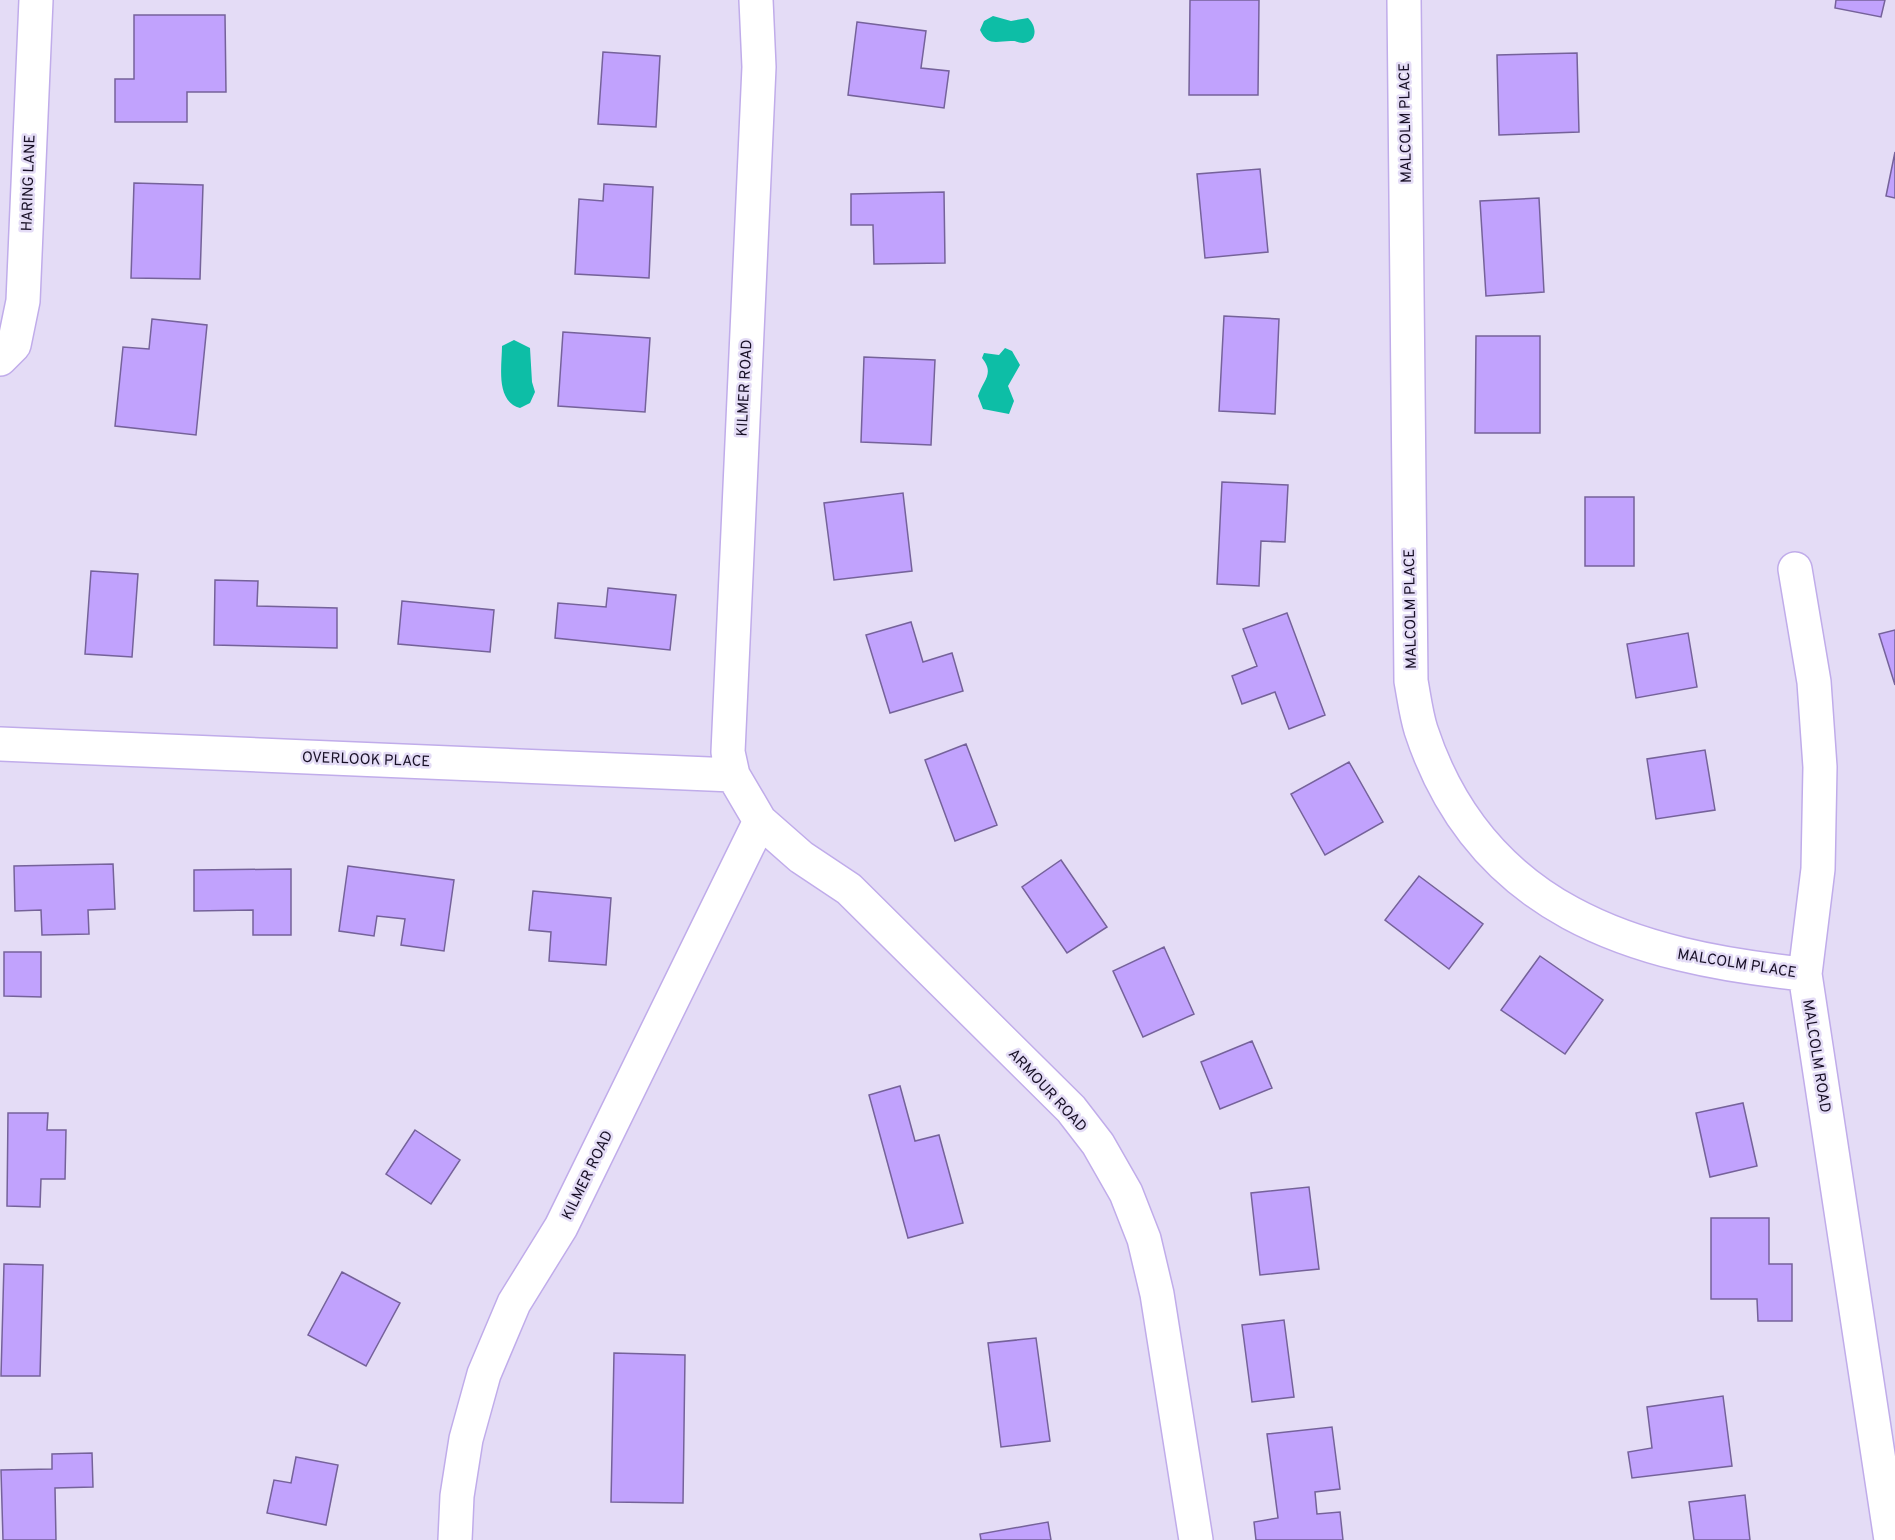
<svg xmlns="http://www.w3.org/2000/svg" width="1895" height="1540" font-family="Overpass,sans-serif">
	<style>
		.water { fill: #0dbea6 }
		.building { fill: #c1a2fd; stroke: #75629a; stroke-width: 1.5 }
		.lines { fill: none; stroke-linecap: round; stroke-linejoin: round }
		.minor-casing { stroke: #c0acea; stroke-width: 36 }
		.minor { stroke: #fff; stroke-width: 33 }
		.labels { text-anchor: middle; stroke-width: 5; stroke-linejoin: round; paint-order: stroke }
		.street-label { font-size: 15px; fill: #181026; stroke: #e4dcf6 }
	</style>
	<rect width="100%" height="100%" fill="#e4dcf6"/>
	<!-- water -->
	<path class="water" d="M993 16 1011 21 1028 18C1037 26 1038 42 1023 43 1019 43 1016 41 1013 41 999 40 988 48 980 30L984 21Z
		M514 340 530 348 532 382 535 392 530 403 520 408C495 401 502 366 502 346Z
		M1005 348 1012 351 1020 365 1008 386 1014 401 1009 414 983 409 978 396C983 380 995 374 982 358L984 353 999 355Z"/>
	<!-- building -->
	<path class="building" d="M1190 0H1259L1258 95H1189Z
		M1836 0H1885L1881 17 1835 8Z
		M134 15H225L226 92H187V122H115V79H134Z
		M857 22 926 31 921 68 949 71 944 108 848 95Z
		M603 52 660 56 656 127 598 124Z
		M1577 53 1579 132 1499 135 1497 55Z
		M1895 152V198L1886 196Z
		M1260 169 1268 252 1205 258 1197 174Z
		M134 183 203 185 200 279 131 278Z
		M604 184 653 187 649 278 575 274 579 199 603 201Z
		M944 192 945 263 874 264 873 225H851V194Z
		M1539 198 1544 292 1486 296 1480 201Z
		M1224 316 1279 319 1275 414 1219 411Z
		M152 319 207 325 196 435 115 426 123 347 149 349Z
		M563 332 650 338 645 412 558 406Z
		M1476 336H1540V433H1475Z
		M864 357 935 360 931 445 861 442Z
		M1222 482 1288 485 1285 542 1261 541 1259 586 1217 584Z
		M903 493 912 571 834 580 824 503Z
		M1585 497H1634V566H1585Z
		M91 571 138 574 132 657 85 654Z
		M215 580 258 581 257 606 337 608V648L214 645Z
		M608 588 676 595 670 650 555 638 558 603 606 607Z
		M402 601 494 610 490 652 398 644Z
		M1287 613 1325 715 1289 729 1275 692 1242 704 1232 676 1257 666 1243 629Z
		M911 622 923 662 952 653 963 691 890 713 866 635Z
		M1895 630V685L1879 634Z
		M1688 633 1697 687 1636 698 1627 644Z
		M966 744 997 825 955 841 925 760Z
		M1705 750 1715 810 1656 819 1647 759Z
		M1349 762 1383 822 1325 855 1291 794Z
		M1061 860 1107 927 1067 953 1022 887Z
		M113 864 115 909 88 910 89 934 42 935 41 910 15 911 14 866Z
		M348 866 454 880 444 951 401 945 405 919 377 916 374 936 339 931Z
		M291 869V935H253V910L194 911V870Z
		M1419 876 1483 924 1449 969 1385 920Z
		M533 891 611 898 606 965 549 961 551 932 529 930Z
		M1164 947 1194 1014 1143 1037 1113 971Z
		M4 952H41V997L4 996Z
		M1540 956 1603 1000 1565 1054 1501 1010Z
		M1252 1041 1272 1088 1220 1109 1201 1062Z
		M900 1086 915 1141 939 1135 963 1223 908 1238 869 1095Z
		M1743 1103 1757 1166 1710 1177 1696 1113Z
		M8 1113H48L47 1130H66L65 1179H41L40 1207 7 1206Z
		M415 1130 460 1160 431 1204 386 1174Z
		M1309 1187 1319 1269 1260 1275 1251 1193Z
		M1711 1218H1769V1264H1792V1321H1758L1757 1299H1711Z
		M4 1264 43 1265 40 1376H1Z
		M342 1272 400 1303 366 1366 308 1335Z
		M1284 1320 1294 1397 1252 1402 1242 1325Z
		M1036 1338 1050 1441 1001 1447 988 1343Z
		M614 1353 685 1355 683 1503 611 1502Z
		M1723 1396 1732 1466 1632 1478 1628 1452 1652 1448 1647 1407Z
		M1332 1427 1340 1489 1315 1492 1317 1514 1340 1512 1343 1540H1256L1254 1522 1278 1518 1267 1434Z
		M92 1453 93 1487 55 1488 56 1540H3L1 1470 52 1469V1454Z
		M296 1457 338 1465 326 1525 267 1513 274 1480 291 1483Z
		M1745 1495 1750 1540H1694L1689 1502Z
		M1048 1522 1051 1540H981L980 1534Z"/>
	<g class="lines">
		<defs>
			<path id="minor" d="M756 0 759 67 728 752 733 775 760 821 801 857 849 889 1071 1109 1098 1144 1126 1193 1144 1239 1157 1294 1196 1540
				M1404 0 1411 681C1414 697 1416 714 1421 730 1480 910 1633 957 1805 974
				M0 359 14 345 23 301 36 0
				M1795 569 1814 682 1820 767 1818 869 1805 974 1891 1540
				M0 744 733 775
				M455 1540 457 1496 466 1439 484 1374 514 1303 561 1227 760 821"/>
		</defs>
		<!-- minor casing -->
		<use href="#minor" class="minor-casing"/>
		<!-- minor -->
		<use href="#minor" class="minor"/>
	</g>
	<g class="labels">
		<!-- street labels -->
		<g class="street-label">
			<text transform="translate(1405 123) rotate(-91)" y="5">MALCOLM PLACE</text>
			<text transform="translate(28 183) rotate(-88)" y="5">HARING LANE</text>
			<text transform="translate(744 388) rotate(-87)" y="5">KILMER ROAD</text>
			<text transform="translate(1410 609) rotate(-91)" y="5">MALCOLM PLACE</text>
			<text transform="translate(366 759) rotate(2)" y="5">OVERLOOK PLACE</text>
			<text transform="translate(1737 963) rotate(9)" y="5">MALCOLM PLACE</text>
			<text transform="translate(1817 1056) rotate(81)" y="5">MALCOLM ROAD</text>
			<text transform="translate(1048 1090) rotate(47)" y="5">ARMOUR ROAD</text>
			<text transform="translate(587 1175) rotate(-64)" y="5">KILMER ROAD</text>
		</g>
	</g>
</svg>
